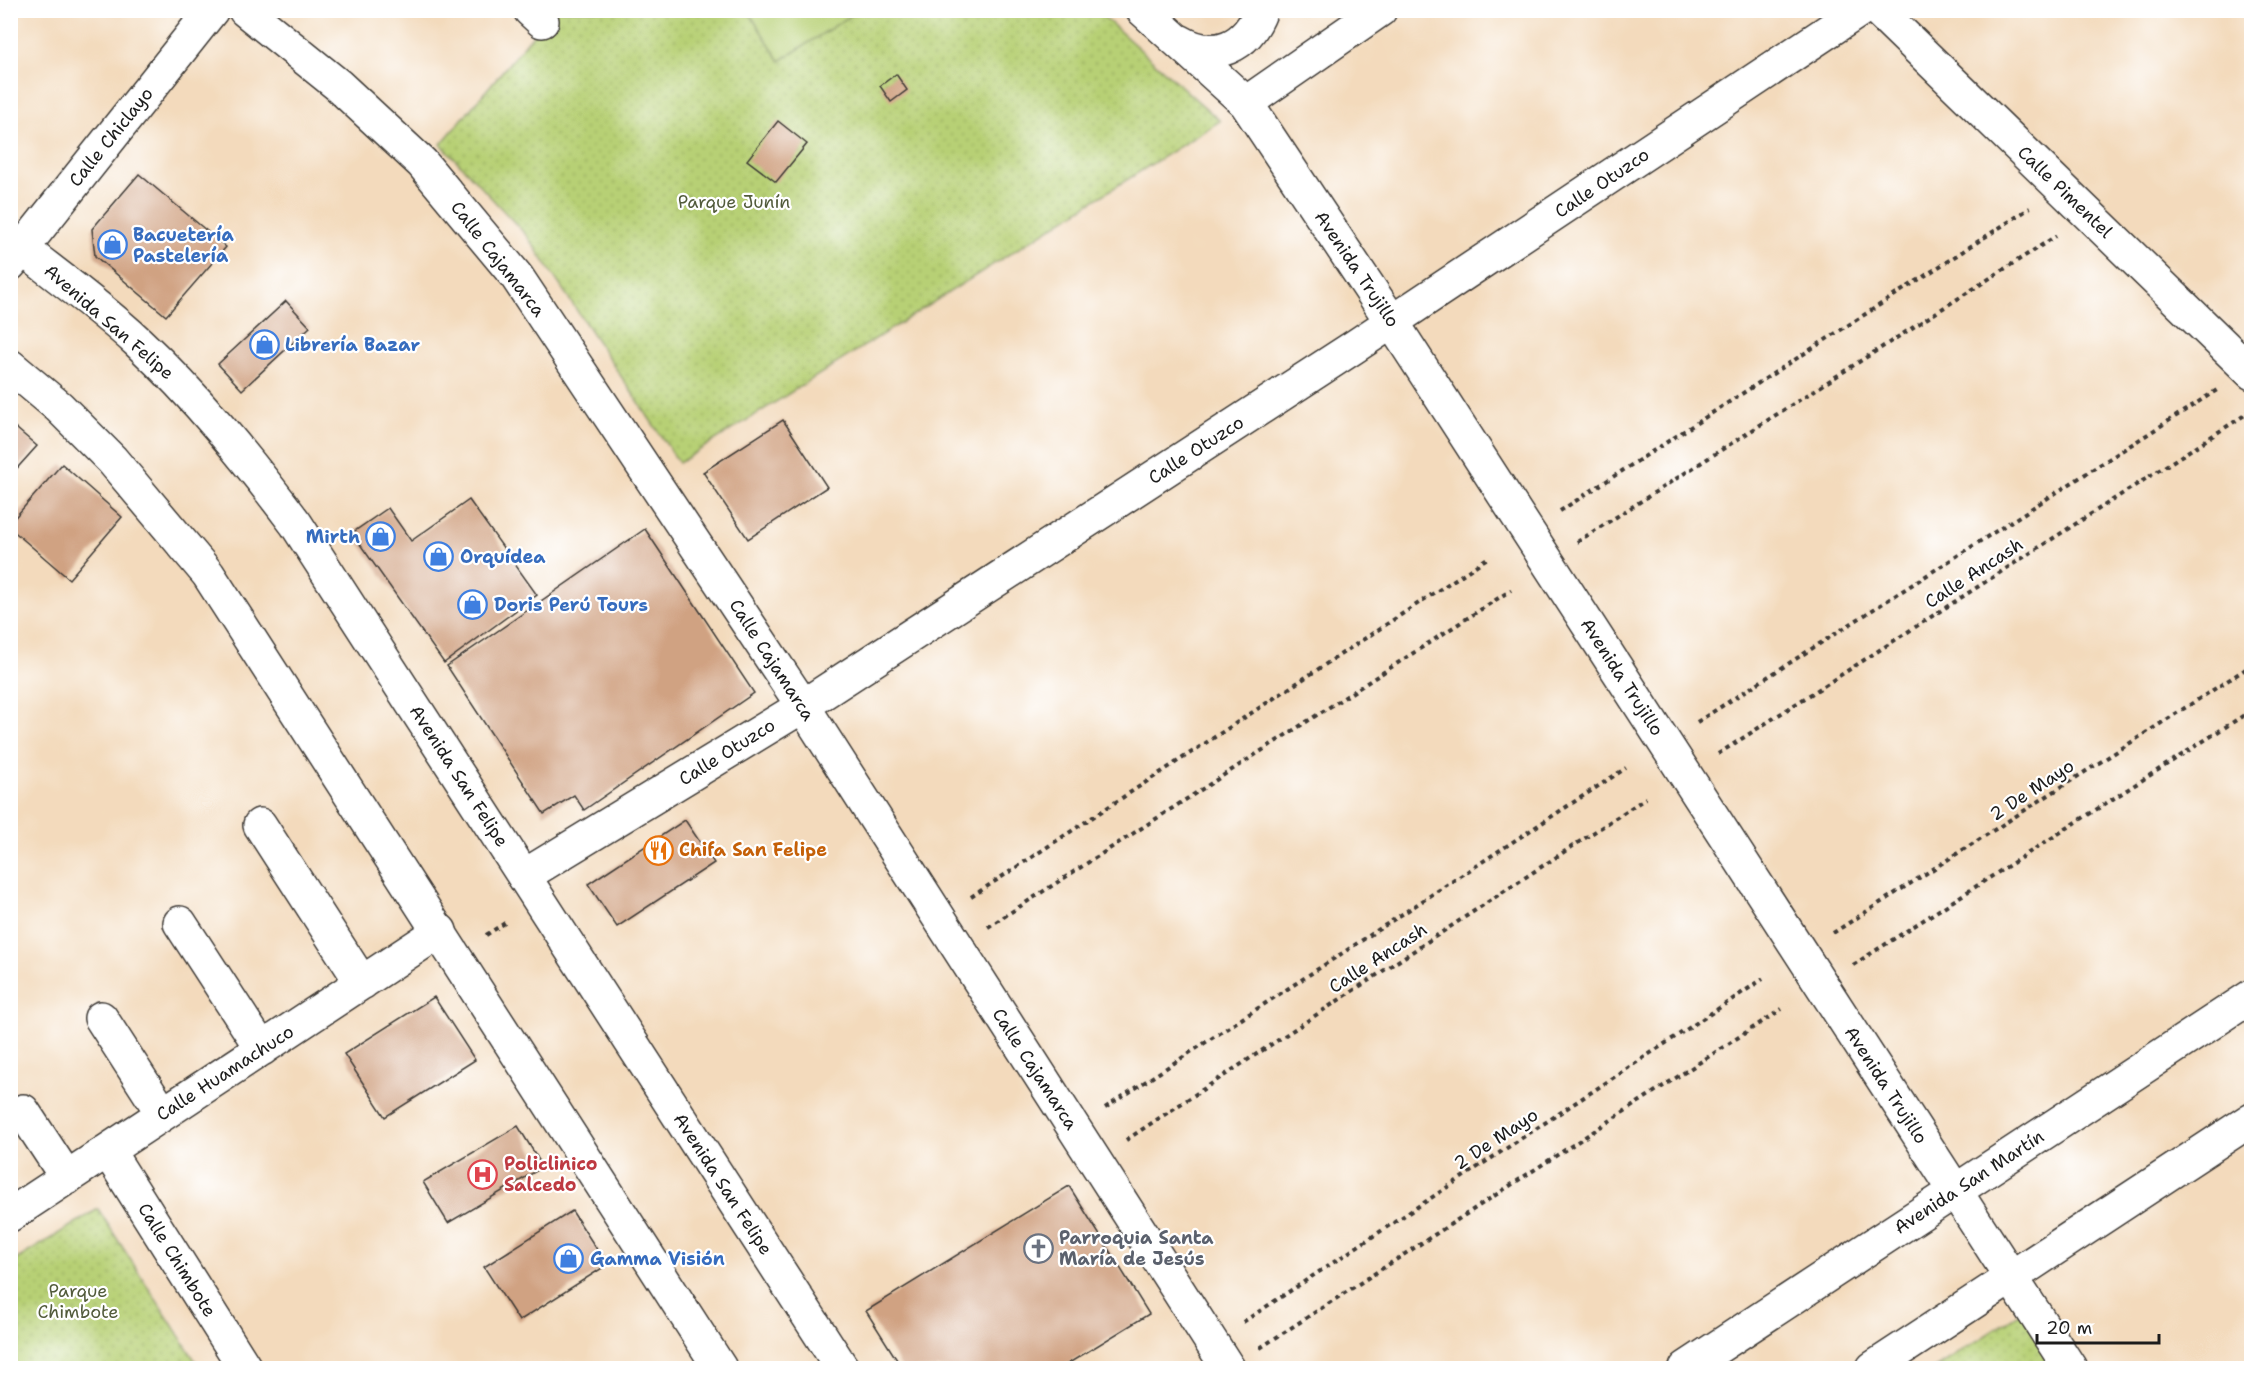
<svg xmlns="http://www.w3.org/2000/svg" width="2262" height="1379" font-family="'Shantell Sans',sans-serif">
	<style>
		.grass { fill: url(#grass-dots); stroke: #6a7648; stroke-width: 1.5 }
		.pitch { fill: #b7d075; stroke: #6a7648; stroke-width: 1.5 }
		.building { fill: #d0a282 }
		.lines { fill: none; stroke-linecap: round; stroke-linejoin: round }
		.minor-casing { stroke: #3c3834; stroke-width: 36 }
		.major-casing { stroke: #3c3834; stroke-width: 36 }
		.path { stroke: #3c3834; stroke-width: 4; stroke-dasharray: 4.5 4.5; stroke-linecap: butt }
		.minor { stroke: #fff; stroke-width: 33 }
		.major { stroke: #fff; stroke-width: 33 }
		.labels { text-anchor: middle; stroke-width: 4.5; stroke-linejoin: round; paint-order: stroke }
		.street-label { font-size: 18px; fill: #1c1c1c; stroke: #fff }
		.park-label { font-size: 18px; fill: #525b3b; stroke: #fff }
		.shop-label { font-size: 18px; font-weight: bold; fill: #366cbe; stroke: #fff; text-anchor: start }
		.food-label { font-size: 18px; font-weight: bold; fill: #c56008; stroke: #fff; text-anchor: start }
		.health-label { font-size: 18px; font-weight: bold; fill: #be3a42; stroke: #fff; text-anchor: start }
		.worship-label { font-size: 18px; font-weight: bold; fill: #5b616d; stroke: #fff; text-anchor: start }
	</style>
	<defs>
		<pattern id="grass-dots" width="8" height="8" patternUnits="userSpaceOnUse" patternTransform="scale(1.5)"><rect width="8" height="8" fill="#b7d075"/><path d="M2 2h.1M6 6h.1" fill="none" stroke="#9db265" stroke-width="1.8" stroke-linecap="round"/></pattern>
	</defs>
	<rect width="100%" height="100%" fill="#fff"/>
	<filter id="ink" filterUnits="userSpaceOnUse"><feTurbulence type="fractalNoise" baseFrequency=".0167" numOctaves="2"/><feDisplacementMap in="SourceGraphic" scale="12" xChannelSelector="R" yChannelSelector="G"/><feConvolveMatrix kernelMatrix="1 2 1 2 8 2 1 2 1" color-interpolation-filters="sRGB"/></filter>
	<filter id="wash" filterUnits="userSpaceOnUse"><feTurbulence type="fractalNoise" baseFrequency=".008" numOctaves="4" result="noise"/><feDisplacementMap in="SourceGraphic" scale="24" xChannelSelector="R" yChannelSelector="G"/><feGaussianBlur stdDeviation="1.35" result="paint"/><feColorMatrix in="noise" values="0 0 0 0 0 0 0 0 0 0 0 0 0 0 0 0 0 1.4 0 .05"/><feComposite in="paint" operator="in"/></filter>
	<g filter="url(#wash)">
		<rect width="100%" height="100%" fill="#f3dabc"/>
		<!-- grass -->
		<path class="grass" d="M554 10 1097 11 1220 121 679 463 527 236 441 144Z
			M98 1209 200 1368H11V1263Z
			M2037 1302 2081 1368H1935Z"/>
		<!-- pitch -->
		<path class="pitch" d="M748 11H858L780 61Z"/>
		<g id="blocks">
			<!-- building -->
			<path class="building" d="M896 74 907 90 891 102 880 86Z
				M778 121 807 144 776 182 747 160Z
				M139 174 226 247 166 316 95 256 92 229Z
				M286 301 310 327 242 390 218 364Z
				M783 420 827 487 748 539 703 472Z
				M10 423 37 446 10 476Z
				M62 464 122 517 69 579 10 528V523Z
				M469 500 537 595 444 663 352 533 388 508 411 541Z
				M645 529 754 693 584 810 574 795 544 814 447 666Z
				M685 820 714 863 617 927 588 884Z
				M434 997 475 1060 385 1117 344 1054Z
				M518 1126 543 1167 448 1223 423 1182Z
				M1069 1186 1149 1314 1061 1368H902L866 1311Z
				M572 1211 607 1265 519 1321 484 1267Z"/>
		</g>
	</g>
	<g filter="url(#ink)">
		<use href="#blocks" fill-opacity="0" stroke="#3c3834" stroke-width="1.5"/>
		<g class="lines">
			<defs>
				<path id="minor" d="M245 10 338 85 422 163 517 277 803 706 1228 1368
					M530 10 542 21
					M1143 10 1246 103 1392 322 2070 1368
					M1878 10 2252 373
					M1179 41C1215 62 1247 47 1261 10
					M1246 103 1380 10
					M10 264 212 10
					M260 825 362 983
					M524 876 803 706 1354 347 1860 10
					M180 923 262 1049
					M101 1018 163 1114
					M23 1111 67 1178
					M108 1151 245 1368
					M10 1215 440 931
					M1686 1368 2252 996
					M1873 1368 2252 1119"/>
				<path id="major" d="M10 239C53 273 98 305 138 342 197 397 247 459 296 524L842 1368
					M10 366 59 407 112 460 208 574 720 1368"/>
			</defs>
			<!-- minor casing -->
			<use href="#minor" class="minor-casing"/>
			<!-- major casing -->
			<use href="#major" class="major-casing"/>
			<!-- path -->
			<path class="path" d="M1560 511 2030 208
				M1577 542 2056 236
				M1697 722 2217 390
				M1718 754 2251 411
				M971 897 1489 557
				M988 927 1511 590
				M1833 933 2252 665
				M486 935 508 921
				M1853 965 2252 710
				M1105 1108 1626 768
				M1126 1140 1646 798
				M1243 1322 1763 979
				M1260 1348 1782 1009"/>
			<!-- minor -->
			<use href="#minor" class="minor"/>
			<!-- major -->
			<use href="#major" class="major"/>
		</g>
	</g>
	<!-- icons -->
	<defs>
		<symbol id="shop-ring" viewBox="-11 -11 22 22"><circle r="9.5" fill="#fff" stroke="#3f7fe0" stroke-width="1.5"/><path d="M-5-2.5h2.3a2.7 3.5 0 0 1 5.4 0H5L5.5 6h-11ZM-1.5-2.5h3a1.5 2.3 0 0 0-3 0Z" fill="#3f7fe0"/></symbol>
		<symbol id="restaurant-ring" viewBox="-11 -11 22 22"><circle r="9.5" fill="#fff" stroke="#e8710a" stroke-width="1.5"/><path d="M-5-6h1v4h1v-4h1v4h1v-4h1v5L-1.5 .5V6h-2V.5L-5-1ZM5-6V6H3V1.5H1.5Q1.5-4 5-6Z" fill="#e8710a"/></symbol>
		<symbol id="hospital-ring" viewBox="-11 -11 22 22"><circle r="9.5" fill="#fff" stroke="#e0444e" stroke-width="1.5"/><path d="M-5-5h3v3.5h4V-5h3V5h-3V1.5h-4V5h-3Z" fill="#e0444e"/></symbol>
		<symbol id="church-ring" viewBox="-11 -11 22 22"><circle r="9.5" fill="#fff" stroke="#6b7280" stroke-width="1.5"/><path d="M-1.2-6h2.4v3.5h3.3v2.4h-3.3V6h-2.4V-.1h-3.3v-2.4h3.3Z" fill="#6b7280"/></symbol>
	</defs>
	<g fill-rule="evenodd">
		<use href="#shop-ring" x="96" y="228" width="33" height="33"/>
		<use href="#shop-ring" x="248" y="328" width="33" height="33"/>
		<use href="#shop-ring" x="364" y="520" width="33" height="33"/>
		<use href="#shop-ring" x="422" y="540" width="33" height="33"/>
		<use href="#shop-ring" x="456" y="588" width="33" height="33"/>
		<use href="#restaurant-ring" x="642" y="834" width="33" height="33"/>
		<use href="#hospital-ring" x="466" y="1158" width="33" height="33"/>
		<use href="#church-ring" x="1022" y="1232" width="33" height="33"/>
		<use href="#shop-ring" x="552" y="1242" width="33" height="33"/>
	</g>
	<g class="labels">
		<!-- street labels -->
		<g class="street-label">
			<text transform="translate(111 137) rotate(-51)" y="6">Calle Chiclayo</text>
			<text transform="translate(1602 183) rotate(-34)" y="6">Calle Otuzco</text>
			<text transform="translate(2065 192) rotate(44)" y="6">Calle Pimentel</text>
			<text transform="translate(498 259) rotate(52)" y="6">Calle Cajamarca</text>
			<text transform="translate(1357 269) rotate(56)" y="6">Avenida Trujillo</text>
			<text transform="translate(109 322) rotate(41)" y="6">Avenida San Felipe</text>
			<text transform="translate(1196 450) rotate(-33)" y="6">Calle Otuzco</text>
			<text transform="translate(1974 573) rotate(-33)" y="6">Calle Ancash</text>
			<text transform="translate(772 660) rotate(57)" y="6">Calle Cajamarca</text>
			<text transform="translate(1622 677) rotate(57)" y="6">Avenida Trujillo</text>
			<text transform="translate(727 752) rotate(-32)" y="6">Calle Otuzco</text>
			<text transform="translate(459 776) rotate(57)" y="6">Avenida San Felipe</text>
			<text transform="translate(2032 790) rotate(-33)" y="6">2 De Mayo</text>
			<text transform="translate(1378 958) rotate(-33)" y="6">Calle Ancash</text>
			<text transform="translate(1035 1069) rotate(57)" y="6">Calle Cajamarca</text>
			<text transform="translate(225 1073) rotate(-33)" y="6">Calle Huamachuco</text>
			<text transform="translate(1886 1085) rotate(57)" y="6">Avenida Trujillo</text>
			<text transform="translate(1496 1139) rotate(-33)" y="6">2 De Mayo</text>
			<text transform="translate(1969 1182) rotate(-33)" y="6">Avenida San Martín</text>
			<text transform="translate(723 1184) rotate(57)" y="6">Avenida San Felipe</text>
			<text transform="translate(177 1260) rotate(58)" y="6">Calle Chimbote</text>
		</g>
		<!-- park labels -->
		<g class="park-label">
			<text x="734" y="208">Parque Junín</text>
			<text x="78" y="1297">Parque<tspan x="78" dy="21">Chimbote</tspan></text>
		</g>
		<!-- shop labels -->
		<g class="shop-label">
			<text x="133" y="241">Bacuetería<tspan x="133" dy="21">Pastelería</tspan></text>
			<text x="285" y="351">Librería Bazar</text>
			<text x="360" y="543" text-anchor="end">Mirth</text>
			<text x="460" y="563">Orquídea</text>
			<text x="494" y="611">Doris Perú Tours</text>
			<text x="590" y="1265">Gamma Visión</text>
		</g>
		<!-- food labels -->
		<g class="food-label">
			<text x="679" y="856">Chifa San Felipe</text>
		</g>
		<!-- health labels -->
		<g class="health-label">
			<text x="504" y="1170">Policlinico<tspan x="504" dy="21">Salcedo</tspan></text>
		</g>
		<!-- worship labels -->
		<g class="worship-label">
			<text x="1059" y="1244">Parroquia Santa<tspan x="1059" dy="21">María de Jesús</tspan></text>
		</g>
	</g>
	<!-- margin -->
	<rect width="2262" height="1379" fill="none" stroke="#fff" stroke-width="36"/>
	<!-- scale -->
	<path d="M2037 1334v9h122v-9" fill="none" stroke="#1c1c1c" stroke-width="3"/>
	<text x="2046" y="1334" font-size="18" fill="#1c1c1c" stroke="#ffffff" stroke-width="4.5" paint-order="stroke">20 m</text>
</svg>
